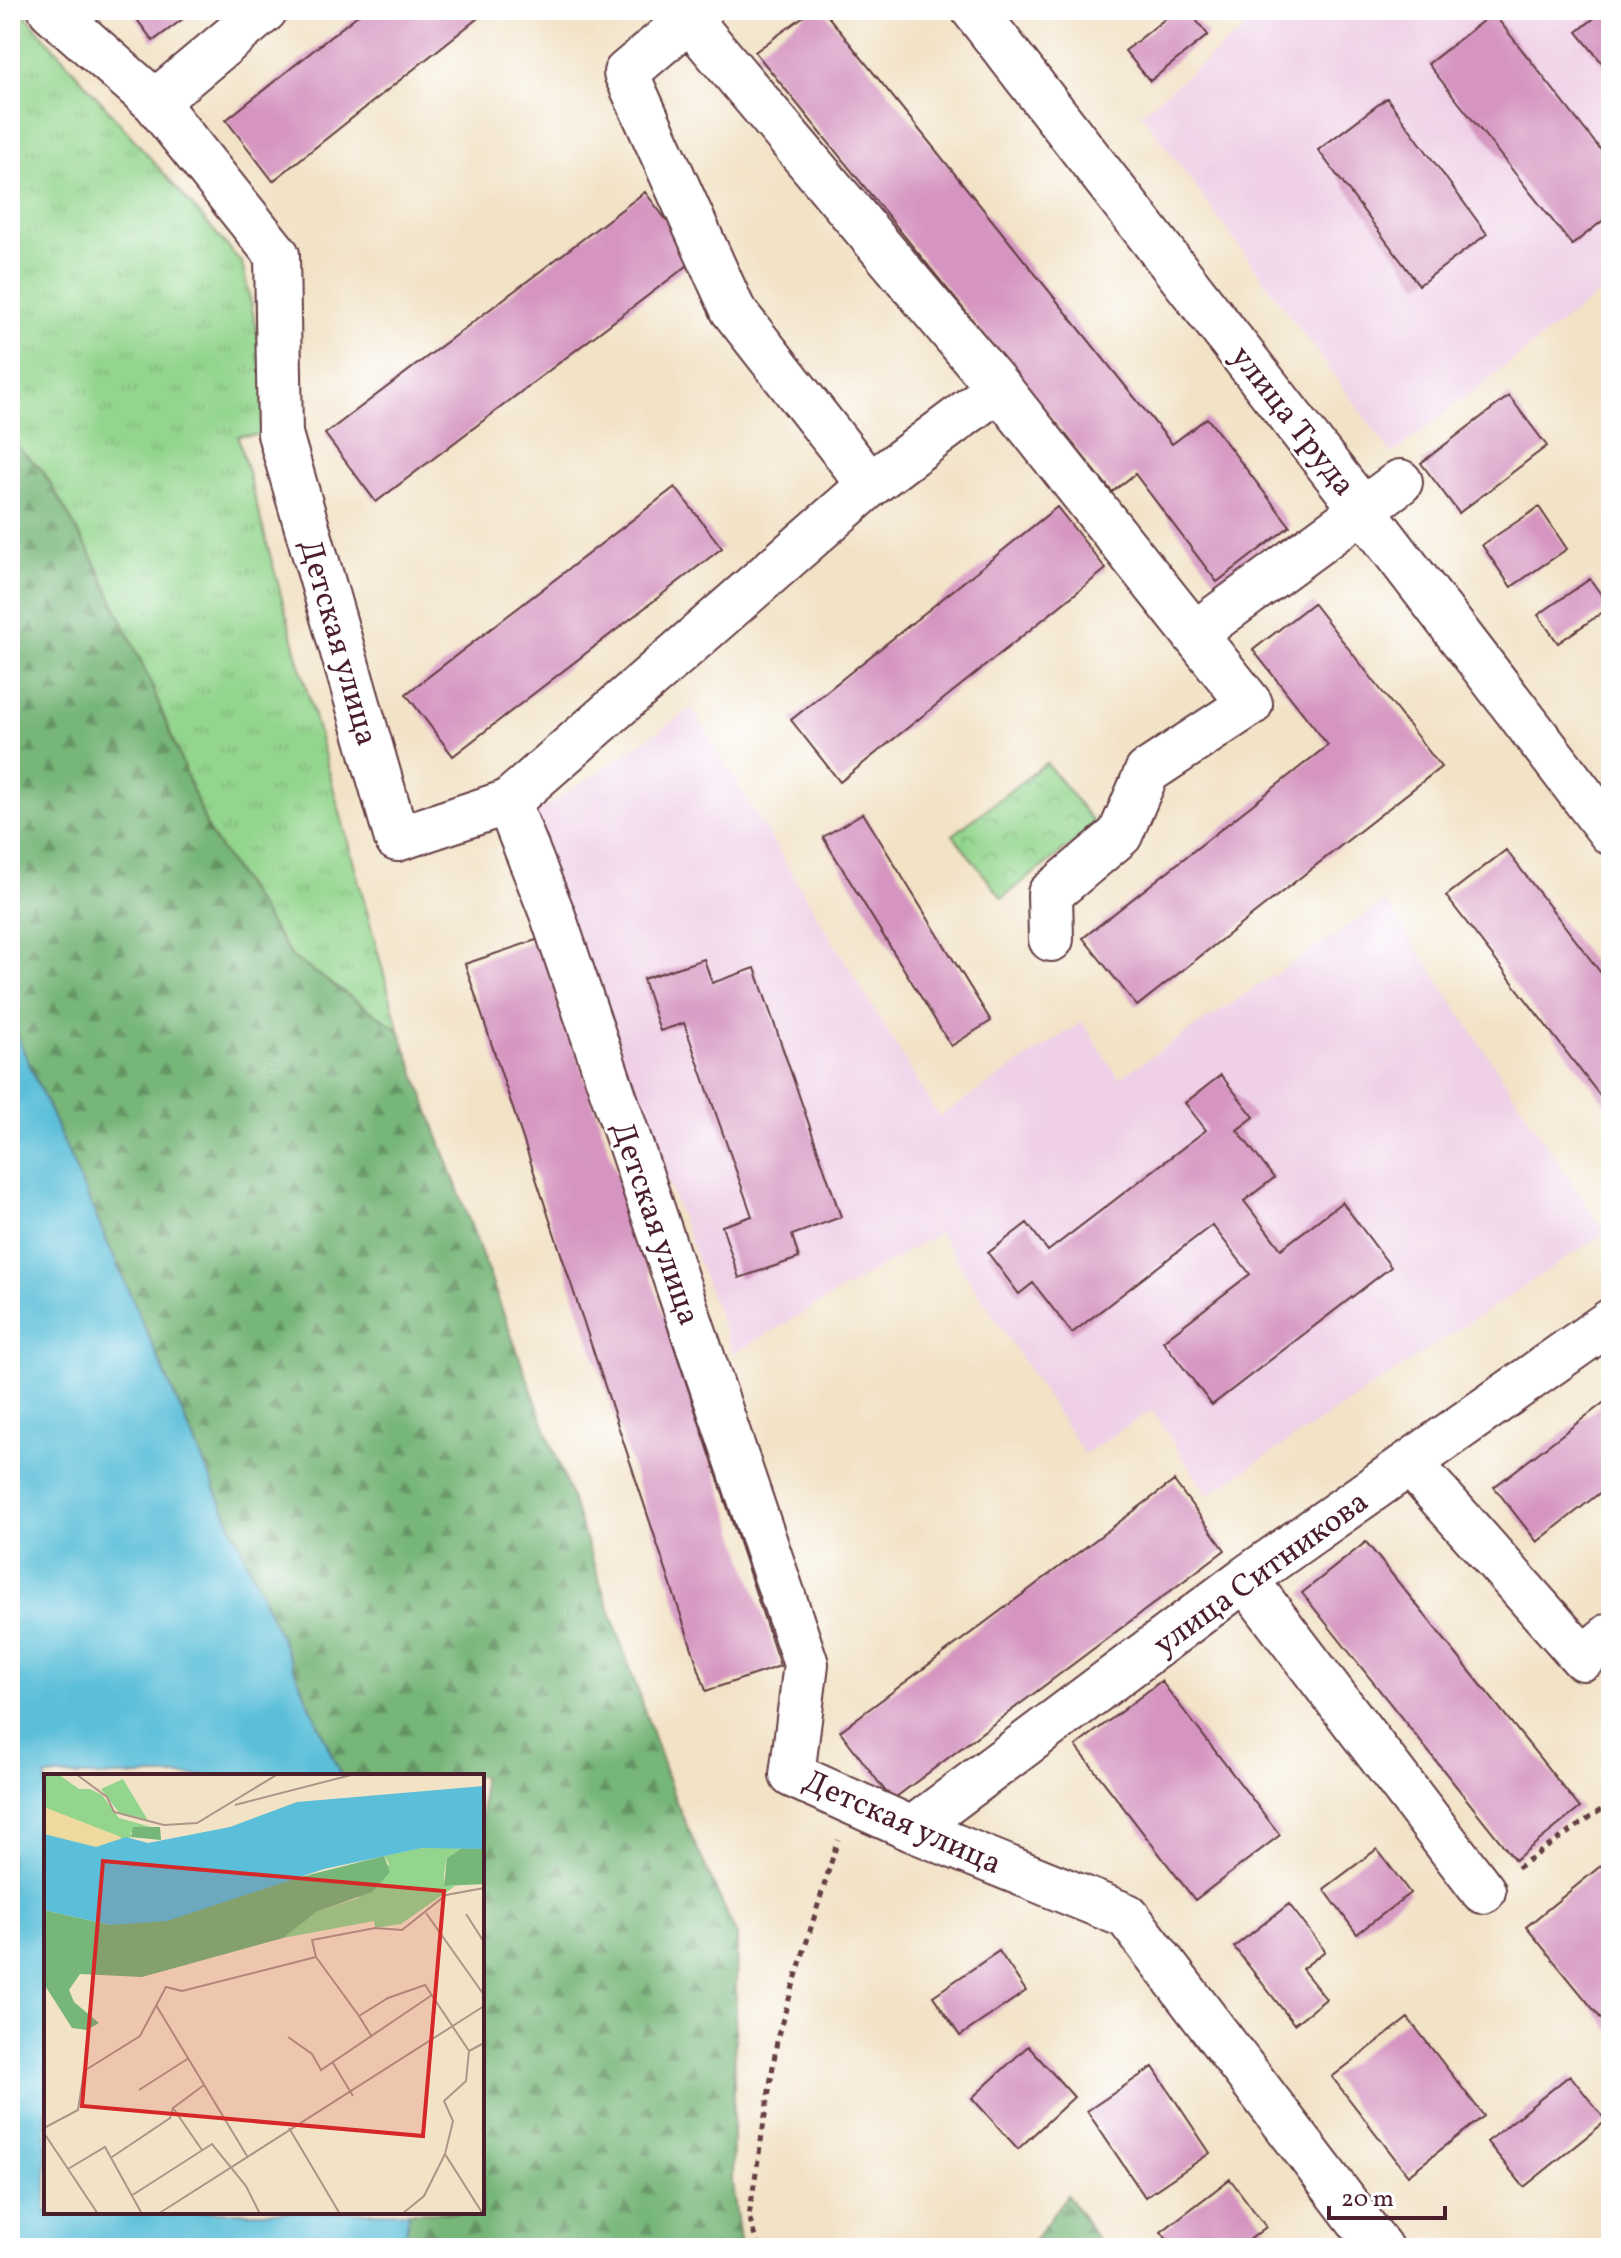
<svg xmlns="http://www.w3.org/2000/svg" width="1621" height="2258" font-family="Vollkorn,serif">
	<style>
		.built { fill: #efd0e7 }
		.grass { fill: url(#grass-tufts); stroke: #6e7a5c; stroke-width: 2 }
		.forest { fill: url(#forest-firs); stroke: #606a52; stroke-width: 2 }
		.park { fill: url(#park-crowns); stroke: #6e7a5c; stroke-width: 2 }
		.water { fill: #5bbfd9; stroke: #526f82; stroke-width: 2 }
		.building { fill: #d595c0 }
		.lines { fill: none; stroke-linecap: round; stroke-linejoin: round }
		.minor-casing { stroke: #633c42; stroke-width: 48 }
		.path { stroke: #633c42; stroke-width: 5; stroke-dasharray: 6 6; stroke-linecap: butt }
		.minor { stroke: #fff; stroke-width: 44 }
		.labels { text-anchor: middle; stroke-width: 6; stroke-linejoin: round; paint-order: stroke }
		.street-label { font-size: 32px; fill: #4a1f2b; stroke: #fff }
		.inset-road { fill: none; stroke: #af9488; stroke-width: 2 }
		.view { fill: #d62828; fill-opacity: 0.15; stroke: #d62828; stroke-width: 4 }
		.inset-edge { fill: none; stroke: #4a1f2b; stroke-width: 4 }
	</style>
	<defs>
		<pattern id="grass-tufts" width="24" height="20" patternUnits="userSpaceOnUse" patternTransform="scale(2)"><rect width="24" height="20" fill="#93d58d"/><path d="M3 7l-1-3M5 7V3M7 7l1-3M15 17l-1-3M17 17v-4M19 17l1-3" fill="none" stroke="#80b67a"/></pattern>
		<pattern id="forest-firs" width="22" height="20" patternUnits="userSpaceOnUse" patternTransform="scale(2)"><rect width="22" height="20" fill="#76b678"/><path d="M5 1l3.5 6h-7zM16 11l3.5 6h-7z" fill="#639363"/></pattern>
		<pattern id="park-crowns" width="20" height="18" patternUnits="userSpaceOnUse" patternTransform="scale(2)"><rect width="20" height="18" fill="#93d58d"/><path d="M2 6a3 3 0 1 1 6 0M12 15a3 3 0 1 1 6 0" fill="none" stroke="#80b67a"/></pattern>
	</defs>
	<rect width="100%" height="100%" fill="#fff"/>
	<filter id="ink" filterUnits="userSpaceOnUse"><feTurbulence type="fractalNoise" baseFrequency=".0125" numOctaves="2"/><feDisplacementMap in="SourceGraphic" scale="16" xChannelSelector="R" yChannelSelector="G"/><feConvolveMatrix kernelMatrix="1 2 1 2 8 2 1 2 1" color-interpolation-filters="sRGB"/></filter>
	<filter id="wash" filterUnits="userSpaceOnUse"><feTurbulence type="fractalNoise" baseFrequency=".006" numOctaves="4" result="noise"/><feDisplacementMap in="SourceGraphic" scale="32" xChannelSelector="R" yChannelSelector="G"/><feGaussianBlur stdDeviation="1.8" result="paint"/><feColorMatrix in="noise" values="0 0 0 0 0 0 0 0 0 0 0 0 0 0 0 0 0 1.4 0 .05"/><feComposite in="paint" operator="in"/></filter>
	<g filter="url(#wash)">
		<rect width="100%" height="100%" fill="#f2e2c6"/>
		<!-- built -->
		<path class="built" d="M1268 10H1611V284L1392 454 1141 113Z
			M692 708 939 1117 1082 1022 1119 1078 1386 901 1605 1233 1208 1495 1152 1410 1084 1454 939 1233 733 1354 530 818Z"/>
		<!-- grass -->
		<path class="grass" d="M10 10H21L242 263 280 434 238 436 399 1030 292 957 209 832 149 679 94 560 43 471 10 440Z"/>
		<!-- forest -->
		<path class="forest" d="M10 440 43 471 94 560 149 679 209 832 292 957 399 1030 568 1489 676 1802 737 1936 732 2183 741 2248H404L409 2212H482V1776H341L10 1020Z
			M1067 2195 1104 2248H1029Z"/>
		<!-- park -->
		<path class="park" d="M1046 763 1096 825 1002 898 953 835Z"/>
		<!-- water -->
		<path class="water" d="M10 1020 341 1776H46V2212H409L404 2248H10Z"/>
		<g id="blocks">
			<!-- building -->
			<path class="building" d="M130 10H195L153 41Z
				M364 10H488L273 181 226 120Z
				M812 10H823L1172 444 1207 418 1290 526 1217 582 1135 474 1112 492 755 52Z
				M1176 10H1188L1208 35 1150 81 1125 51Z
				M1604 10H1611V74L1577 32Z
				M1493 13 1611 163V214L1572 245 1428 64Z
				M1387 98 1487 234 1419 285 1318 150Z
				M645 192 696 259 376 502 325 434Z
				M1509 396 1547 446 1459 513 1421 463Z
				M675 487 722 548 453 756 406 694Z
				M1057 507 1106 569 840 782 791 720Z
				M1539 507 1567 549 1511 587 1482 545Z
				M1590 579 1610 607 1558 643 1538 615Z
				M1313 603 1441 767 1137 1006 1083 938 1328 745 1253 650Z
				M863 813 991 1021 951 1046 823 837Z
				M1506 850 1611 986V1110L1446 896Z
				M539 939 780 1666 706 1691 465 964Z
				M704 959 712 983 755 968 841 1217 792 1235 799 1258 739 1278 722 1226 752 1216 684 1023 660 1031 643 979Z
				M1221 1075 1254 1117 1237 1130 1274 1178 1244 1201 1281 1249 1342 1202 1391 1267 1212 1405 1163 1341 1250 1274 1212 1225 1072 1333 1033 1283 1019 1294 988 1253 1027 1223 1048 1251 1206 1130 1185 1103Z
				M1611 1397V1484L1537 1542 1494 1487Z
				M1174 1481 1225 1550 892 1800 840 1731Z
				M1366 1542 1580 1808 1515 1860 1302 1593Z
				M1161 1681 1280 1835 1195 1900 1076 1746Z
				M1377 1849 1410 1893 1357 1934 1324 1889Z
				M1603 1864 1611 1874V2031L1526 1927Z
				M1289 1904 1325 1951 1302 1969 1326 1999 1294 2024 1234 1947Z
				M999 1951 1026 1991 960 2036 933 1996Z
				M1408 2018 1484 2116 1408 2175 1332 2077Z
				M1028 2046 1074 2097 1018 2149 972 2098Z
				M1153 2067 1210 2153 1145 2197 1087 2111Z
				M1570 2075 1606 2121 1524 2187 1487 2142Z
				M1230 2179 1266 2227 1239 2248H1174L1161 2232Z"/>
		</g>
	</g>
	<g filter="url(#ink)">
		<use href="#blocks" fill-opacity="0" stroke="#633c42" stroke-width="2"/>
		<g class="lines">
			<defs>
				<path id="minor" d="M51 10 155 102 277 255 280 434 397 839 508 802 553 916 806 1664 792 1775 912 1829 1127 1916 1380 2248
					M700 10 626 73 733 310 870 485 999 388
					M974 10 1363 510 1611 833
					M689 19 999 388 1250 704 1147 772 1120 835 1050 894 1051 939
					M155 102 265 10
					M1194 634 1400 482
					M508 802 870 485
					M1411 1464 1583 1658 1611 1635
					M1245 1579 1483 1891
					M912 1829 1245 1579 1611 1321"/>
			</defs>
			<!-- minor casing -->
			<use href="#minor" class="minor-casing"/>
			<!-- path -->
			<path class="path" d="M1517 1868 1611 1803
				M758 2248 749 2216 778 2035 838 1840"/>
			<!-- minor -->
			<use href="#minor" class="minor"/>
		</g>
	</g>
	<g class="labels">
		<!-- street labels -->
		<g class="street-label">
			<text transform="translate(1294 420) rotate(52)" y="11">улица Труда</text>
			<text transform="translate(340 642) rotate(74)" y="11">Детская улица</text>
			<text transform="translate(657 1223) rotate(71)" y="11">Детская улица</text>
			<text transform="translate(1260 1572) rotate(-36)" y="11">улица Ситникова</text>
			<text transform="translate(903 1821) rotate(24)" y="11">Детская улица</text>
		</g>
	</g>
	<!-- overview -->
	<g transform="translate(44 1774)">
		<rect width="440" height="440" fill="#f2e2c6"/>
		<path d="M0 0H14L35 15H46L58 21 75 44 107 53 87 58V63L77 67 23 45 0 33ZM79 5 105 48 76 40 57 15ZM378 74H418L403 84 400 100V112H411L357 150 331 154 330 147 239 164 252 149 272 138 314 124 345 90 340 82Z" fill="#93d58d"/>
		<path d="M89 53H116L117 66 87 63ZM418 74 440 75V110L400 112 403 84ZM340 82 346 98 328 118 272 138 239 164 98 203 36 200 25 216 30 228 55 249 43 256 28 254 0 210V136L66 151Z" fill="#76b678"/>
		<path d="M0 33 77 63V67L52 74 0 60Z" fill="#eeda9e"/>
		<path d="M440 12V75L378 74 280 95 123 147 66 151 0 136V60L52 73 82 63 104 69 186 53 253 28Z" fill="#5bbfd9"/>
		<path class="inset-road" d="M32 0 63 23 70 38 120 51 153 49 234 0M191 31 311 0M382 139 440 221M422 140 440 168M272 183 315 242M112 231 203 382M244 263 268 280 277 296 388 221M328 263 315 242 344 224 381 211 425 277M289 289 309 322M95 316 145 284M0 354 34 336 40 297 96 262 122 213 138 217 272 183 268 166 331 154 358 156 402 121 440 114M245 354 296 440M0 359 54 440M158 376 129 334 160 311M68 383 126 344 129 334M24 395 61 373 98 440M87 422 168 370 202 412 216 440M114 440 440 232M358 440 380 422 401 380M439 440 401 380 409 347 400 327 422 307 425 277 440 269"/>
		<path class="view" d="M59 87 400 117 379 362 38 332Z"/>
		<rect width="440" height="440" class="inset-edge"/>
	</g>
	<!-- margin -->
	<rect width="1621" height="2258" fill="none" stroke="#fff" stroke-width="40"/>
	<!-- scale -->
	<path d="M1329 2206v12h116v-12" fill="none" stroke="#4a1f2b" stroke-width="4"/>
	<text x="1341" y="2206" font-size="24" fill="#4a1f2b" stroke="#ffffff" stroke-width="6" paint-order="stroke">20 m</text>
</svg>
